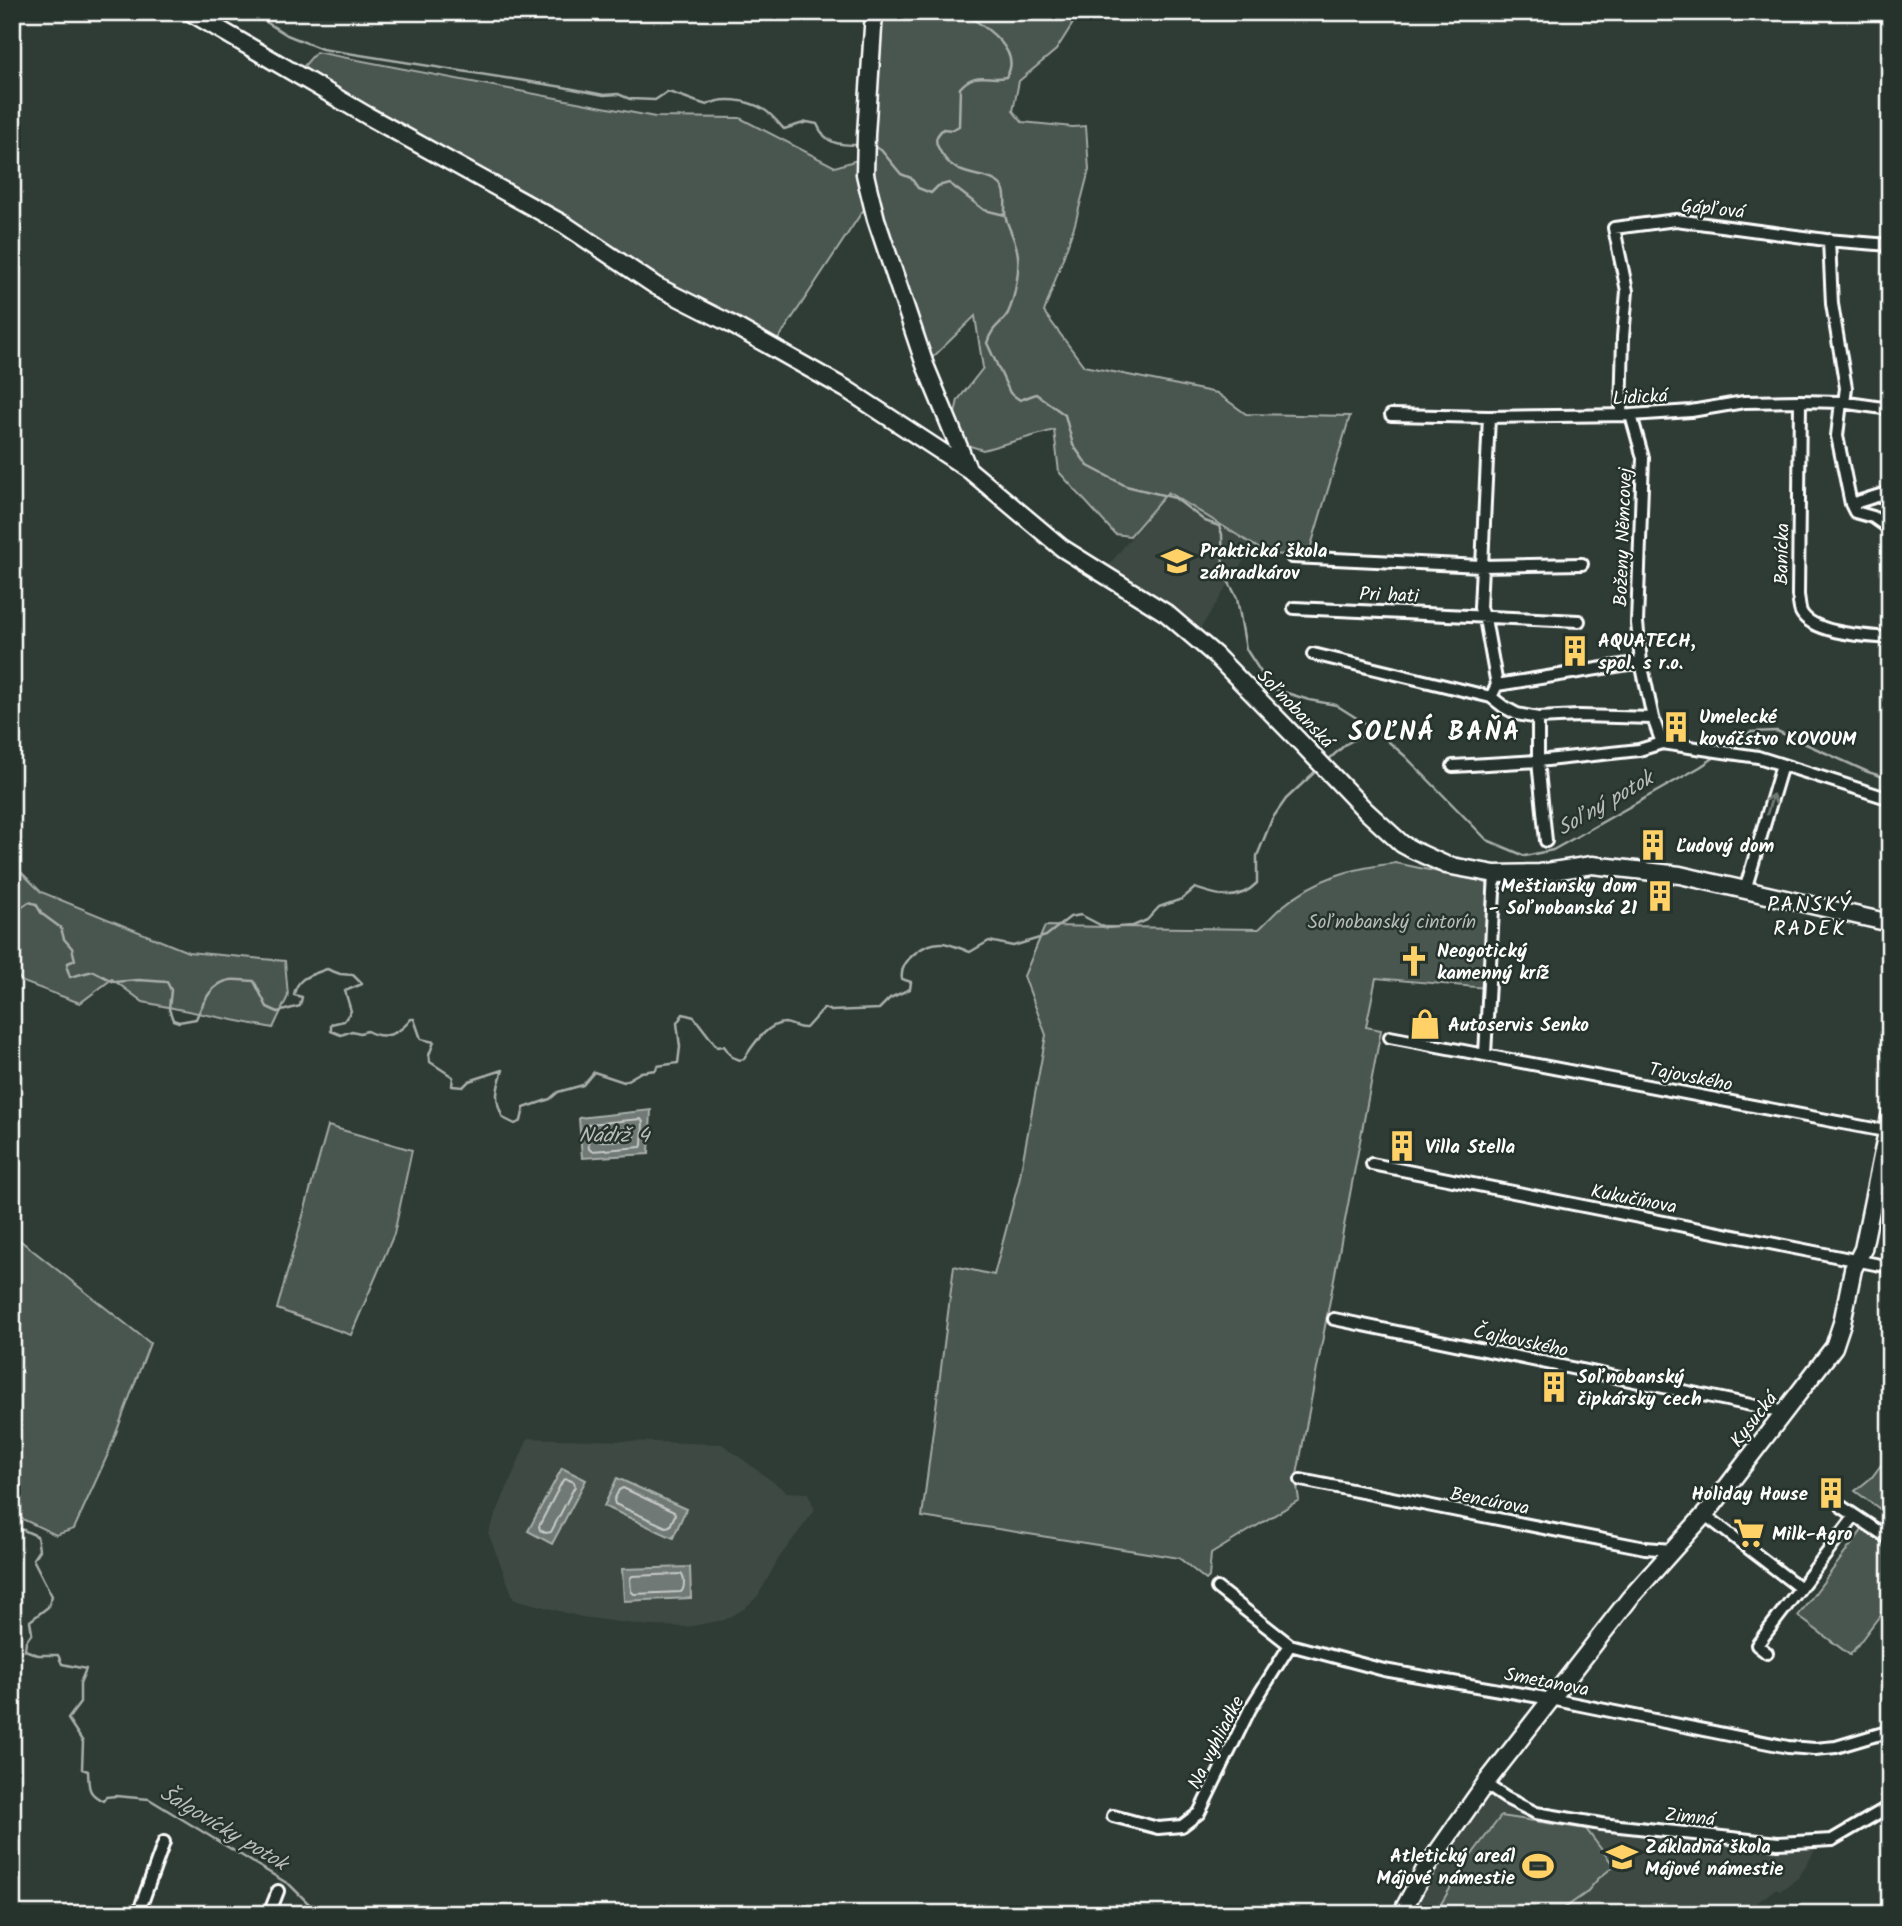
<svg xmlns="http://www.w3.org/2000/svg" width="1902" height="1926" font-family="Kalam,sans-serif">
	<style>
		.built { fill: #3c4842 }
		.green { fill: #4a544f; stroke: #a4aaa7; stroke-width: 2 }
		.water { fill: #707975; stroke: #a9afac; stroke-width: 2 }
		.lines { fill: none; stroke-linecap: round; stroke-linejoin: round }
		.shore { stroke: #c6c9c8; stroke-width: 2 }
		.stream { stroke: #a9afac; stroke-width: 2.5 }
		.street-casing { stroke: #fff; stroke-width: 16 }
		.secondary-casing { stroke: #fff; stroke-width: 21 }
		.street { stroke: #26332d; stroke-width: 10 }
		.secondary { stroke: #26332d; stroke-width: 16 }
		.oneway { stroke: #727a76 }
		.labels { text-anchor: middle; stroke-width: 5; stroke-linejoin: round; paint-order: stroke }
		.street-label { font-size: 19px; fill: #fff; stroke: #26332d }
		.poi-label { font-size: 19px; font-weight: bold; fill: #fff; stroke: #26332d; text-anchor: start }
		.park-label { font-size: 19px; fill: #b7bbb9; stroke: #26332d }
		.water-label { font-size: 21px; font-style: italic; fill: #b8bcba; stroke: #26332d }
		.neighbourhood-label { font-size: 21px; letter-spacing: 2px; fill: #fff; stroke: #26332d }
		.district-label { font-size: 26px; font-weight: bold; letter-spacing: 2px; fill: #fff; stroke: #26332d }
	</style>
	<rect width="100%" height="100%" fill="#2f3b35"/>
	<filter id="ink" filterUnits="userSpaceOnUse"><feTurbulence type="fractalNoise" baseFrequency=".0143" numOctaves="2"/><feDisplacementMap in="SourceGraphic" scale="14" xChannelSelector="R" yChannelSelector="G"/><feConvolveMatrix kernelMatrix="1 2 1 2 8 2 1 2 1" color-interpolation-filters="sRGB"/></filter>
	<g filter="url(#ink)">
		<!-- built -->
		<path class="built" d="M1168 492 1253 546 1193 640 1100 576Z
			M528 1438 722 1444 787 1492 808 1493 815 1510 779 1558 758 1596 744 1609 725 1620 687 1627 649 1626 581 1617 514 1599 488 1533Z
			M1484 1787 1539 1813 1811 1841 1815 1849 1807 1865 1798 1878 1780 1891 1777 1888 1755 1904 1761 1914H1401Z"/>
		<!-- green -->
		<path class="green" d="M872 12H1080L1056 50 1019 81 1013 111 1022 122 1073 127 1086 126 1089 170 1075 224 1044 312 1084 366 1217 393 1246 414 1350 416 1308 556 1268 554 1168 492 1130 536 1115 534 1059 472 1054 430 983 450 957 442 952 427 958 400 983 368 975 316 925 365 871 203 862 212 773 347 297 74 316 52 655 117 740 118 835 167 867 157Z
			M12 863 41 892 188 952 285 961 288 996 273 1028 143 1002 112 979 80 1003 23 982 12 971Z
			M1396 863 1481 881 1489 884 1486 988 1376 978 1366 1027 1381 1030 1296 1480 1299 1500 1211 1554 1209 1577 1206 1580 1179 1558 922 1517 954 1266 994 1275 1019 1181 1046 1035 1024 976 1045 926 1259 929C1267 922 1274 913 1283 906 1317 877 1353 868 1396 863Z
			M328 1126 412 1150 394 1234 351 1335 277 1309Z
			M12 1234 150 1343 108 1454 74 1529 56 1535 12 1514Z
			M1890 1453V1494L1880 1509 1855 1491 1872 1477Z
			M1863 1529 1890 1549V1602L1850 1655 1798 1616Z
			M1501 1816 1586 1829 1614 1866 1598 1879 1586 1893 1556 1914H1435L1464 1865Z"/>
		<!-- water -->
		<path class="water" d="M651 1110 649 1154 582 1158 579 1118Z
			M562 1468 586 1480 552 1544 528 1531Z
			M617 1478 686 1509 673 1538 604 1506Z
			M690 1567 691 1598 624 1601 622 1569Z"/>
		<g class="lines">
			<!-- shore -->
			<path class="shore" d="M641 1119 643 1122 642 1145 641 1147 592 1151 589 1149 587 1127 589 1124Z
				M631 1128 634 1132V1137L631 1140 600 1141 596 1139V1134L599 1132Z
				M567 1479 574 1482 575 1486 551 1532 546 1533 540 1530 539 1526 563 1480Z
				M623 1488 674 1512 675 1515 670 1526 666 1527 615 1504 614 1500 619 1490Z
				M681 1574C685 1578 685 1588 681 1592L634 1594 631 1591 630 1579 632 1576Z"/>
			<!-- stream -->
			<path class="stream" d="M250 12 287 35 322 49 563 87 604 95 618 94 630 99 655 100 667 92C681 95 693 101 707 105 723 96 747 100 763 109 771 113 778 123 784 129L807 122 817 124C826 145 839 145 860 145
				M970 12 968 16C988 28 1023 53 1006 77 987 81 976 70 960 88L959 126 952 130 943 129C937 135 934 139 938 147 954 184 991 169 1003 188 1008 197 1003 210 1006 219 1009 229 1015 239 1017 250 1021 266 1015 298 1008 313 1001 325 992 326 987 343L1010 393 1020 400 1036 394 1065 415 1073 445 1088 466 1126 486 1175 498 1205 521 1219 526 1222 534 1223 571 1237 598 1246 649 1271 688 1309 700 1336 705 1374 729 1405 756 1487 840 1525 856 1553 850 1700 767 1718 755
				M873 146 881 150 901 174 911 178 918 188 931 193 938 186 949 183 984 210 1005 215
				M1726 749 1750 732 1777 731 1868 772 1890 779
				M1327 761 1346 744 1374 729
				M12 910 19 909 29 902 36 904 42 914 61 928 64 939 72 948 75 960 68 963 67 968 70 977 93 971 114 982 139 980 167 982 171 990 169 1009 173 1020 179 1022 196 1019C203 1003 211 983 230 980 237 979 246 981 254 981L267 1007 278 1012 300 1006 302 997 294 995C297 976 312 975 327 969L340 974 353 975 362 984 345 991 351 1011 344 1021 331 1024V1031L341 1035 352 1031 360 1033 367 1031C385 1041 399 1034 411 1019H414L421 1039 434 1042 429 1055 430 1062 453 1077 452 1086 463 1087 469 1081 503 1070C496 1091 494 1098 503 1118L515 1124 521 1121 524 1108 550 1099 558 1092 583 1085 594 1072 624 1082 641 1072 656 1070 657 1066 678 1063 680 1047 677 1023 683 1014 694 1017 717 1047 724 1046 732 1057 740 1060 744 1059C752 1046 767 1023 785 1023 793 1024 798 1029 806 1028L824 1008 831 1011 879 1009 890 998 910 989 911 982 902 979C899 961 923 943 941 943 950 943 961 949 970 952L989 941 1013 946 1046 936 1070 917 1081 915 1106 928 1133 926 1147 920 1159 907 1182 899 1195 888C1219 896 1237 903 1257 883V856L1272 819 1286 799 1317 770
				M12 1525 37 1536 39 1550 33 1559 52 1596 48 1607 30 1621 32 1633 26 1641 25 1650 38 1655H58L62 1664 86 1669 80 1683V1703L68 1719 83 1742 82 1769 88 1771C89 1788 87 1793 103 1801L106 1797 116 1796 149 1799 290 1885 319 1914"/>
			<defs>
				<path id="street" d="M1829 240 1832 304 1846 388 1844 403
					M1800 401 1798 595C1799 600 1799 607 1801 612 1812 634 1868 636 1890 638
					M1841 402 1837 436 1851 504 1855 512 1873 517 1890 529
					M1391 415 1489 417 1631 415 1691 411 1744 402 1800 401 1841 402 1890 409
					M1621 415 1623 337 1627 291 1614 228 1676 220 1826 240 1890 245
					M1631 415 1643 458 1637 623 1641 662 1653 718 1662 743
					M1489 417 1480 608 1486 624 1497 685 1491 697
					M1851 504 1890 492
					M1292 557 1481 566 1582 564
					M1294 608 1579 621
					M1313 654 1491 697 1504 707 1517 714 1538 718 1579 716 1653 718
					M1497 685 1641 662
					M1538 718V761L1546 841
					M1453 766 1538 761 1639 750 1662 743 1758 757 1890 799
					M1745 890 1782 765
					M1390 1037 1890 1132
					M1485 1054 1495 874
					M1372 1164 1890 1267
					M1334 1319 1785 1412
					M1301 1480 1645 1548 1673 1550
					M1842 1507 1890 1539
					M1705 1515 1800 1588
					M1217 1588 1290 1645 1384 1670 1551 1699 1788 1747 1815 1749 1836 1747 1890 1731
					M1767 1653 1757 1645 1855 1516
					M1485 1784 1506 1798 1536 1813 1601 1824 1778 1843 1832 1840 1890 1806
					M1113 1816 1158 1828 1182 1826 1199 1813 1250 1709 1290 1645
					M138 1914 164 1842
					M269 1914 278 1891"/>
				<path id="secondary" d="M190 12 368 116 565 225 656 286 729 323 846 389 968 469 1062 548 1166 613 1215 655 1304 746 1365 810 1402 844 1413 850 1446 865 1495 874 1540 873 1592 865 1680 875 1890 923
					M874 12 866 135 865 174 868 187 876 219 925 365 968 469
					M1401 1914 1424 1871 1485 1784 1630 1598 1713 1505 1834 1347 1842 1323 1853 1269 1863 1249 1890 1117"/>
			</defs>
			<!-- street casing -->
			<use href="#street" class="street-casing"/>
			<!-- secondary casing -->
			<use href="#secondary" class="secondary-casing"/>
			<!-- street -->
			<use href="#street" class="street"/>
			<!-- secondary -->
			<use href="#secondary" class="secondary"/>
		</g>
		<!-- one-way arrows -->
		<defs><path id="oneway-shaft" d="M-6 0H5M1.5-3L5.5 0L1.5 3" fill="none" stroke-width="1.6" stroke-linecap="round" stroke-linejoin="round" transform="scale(1.75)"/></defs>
		<use class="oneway" href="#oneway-shaft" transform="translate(1770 804) rotate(-73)"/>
	</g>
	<!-- icons -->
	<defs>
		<symbol id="school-bare" viewBox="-9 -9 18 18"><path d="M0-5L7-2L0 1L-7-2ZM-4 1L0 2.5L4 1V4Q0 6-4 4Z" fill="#ffd166" stroke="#26332d" stroke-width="2.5" paint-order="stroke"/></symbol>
		<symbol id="building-bare" viewBox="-9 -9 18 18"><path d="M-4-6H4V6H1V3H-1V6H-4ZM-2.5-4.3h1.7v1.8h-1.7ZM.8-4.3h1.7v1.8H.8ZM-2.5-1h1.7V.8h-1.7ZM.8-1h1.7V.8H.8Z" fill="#ffd166" stroke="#26332d" stroke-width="2.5" paint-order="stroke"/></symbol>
		<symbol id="church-bare" viewBox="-9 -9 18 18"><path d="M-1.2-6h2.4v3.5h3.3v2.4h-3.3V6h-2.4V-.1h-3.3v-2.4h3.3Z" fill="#ffd166" stroke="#26332d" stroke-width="2.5" paint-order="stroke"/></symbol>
		<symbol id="shop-bare" viewBox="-9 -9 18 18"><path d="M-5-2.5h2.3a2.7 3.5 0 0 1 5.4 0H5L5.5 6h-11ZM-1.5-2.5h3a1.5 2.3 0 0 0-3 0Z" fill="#ffd166" stroke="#26332d" stroke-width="2.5" paint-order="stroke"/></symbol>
		<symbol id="supermarket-bare" viewBox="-9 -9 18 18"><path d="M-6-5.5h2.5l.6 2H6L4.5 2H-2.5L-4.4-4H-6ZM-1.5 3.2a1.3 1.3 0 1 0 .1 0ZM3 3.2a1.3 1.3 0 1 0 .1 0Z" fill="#ffd166" stroke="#26332d" stroke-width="2.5" paint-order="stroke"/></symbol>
		<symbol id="stadium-bare" viewBox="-9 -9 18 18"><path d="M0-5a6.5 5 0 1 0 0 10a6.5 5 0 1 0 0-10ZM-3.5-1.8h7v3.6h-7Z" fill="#ffd166" stroke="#26332d" stroke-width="2.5" paint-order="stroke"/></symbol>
	</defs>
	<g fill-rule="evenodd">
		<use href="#school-bare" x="1155" y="539" width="44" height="44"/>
		<use href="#building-bare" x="1553" y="629" width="44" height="44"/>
		<use href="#building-bare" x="1654" y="705" width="44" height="44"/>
		<use href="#building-bare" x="1631" y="823" width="44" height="44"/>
		<use href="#building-bare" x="1638" y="874" width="44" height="44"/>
		<use href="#church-bare" x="1392" y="939" width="44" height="44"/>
		<use href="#shop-bare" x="1403" y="1002" width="44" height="44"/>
		<use href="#building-bare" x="1380" y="1124" width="44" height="44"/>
		<use href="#building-bare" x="1532" y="1365" width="44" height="44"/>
		<use href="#building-bare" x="1809" y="1471" width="44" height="44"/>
		<use href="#supermarket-bare" x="1727" y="1511" width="44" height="44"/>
		<use href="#school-bare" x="1600" y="1835" width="44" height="44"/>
		<use href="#stadium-bare" x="1516" y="1844" width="44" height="44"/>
	</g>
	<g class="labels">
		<!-- street labels -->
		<g class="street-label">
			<text transform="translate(1713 208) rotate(6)" y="7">Gápľová</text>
			<text transform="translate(1640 396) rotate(-3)" y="7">Lidická</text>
			<text transform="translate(1622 537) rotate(-88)" y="7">Boženy Němcovej</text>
			<text transform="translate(1781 554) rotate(-89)" y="7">Banícka</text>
			<text transform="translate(1389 594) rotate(2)" y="7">Pri hati</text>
			<text transform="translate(1296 708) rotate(46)" y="7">Soľnobanská</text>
			<text transform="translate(1691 1076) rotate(11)" y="7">Tajovského</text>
			<text transform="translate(1634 1198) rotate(11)" y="7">Kukučínova</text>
			<text transform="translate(1521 1340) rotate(12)" y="7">Čajkovského</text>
			<text transform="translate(1753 1419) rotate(-52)" y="7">Kysucká</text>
			<text transform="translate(1490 1500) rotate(11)" y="7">Bencúrova</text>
			<text transform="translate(1547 1681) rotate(11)" y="7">Smetanova</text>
			<text transform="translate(1215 1742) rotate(-63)" y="7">Na vyhliadke</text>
			<text transform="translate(1690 1816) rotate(6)" y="7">Zimná</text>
		</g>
		<!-- poi labels -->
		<g class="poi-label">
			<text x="1200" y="557">Praktická škola<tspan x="1200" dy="22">záhradkárov</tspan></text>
			<text x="1598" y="647">AQUATECH,<tspan x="1598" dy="22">spol. s r.o.</tspan></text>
			<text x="1699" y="723">Umelecké<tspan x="1699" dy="22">kováčstvo KOVOUM</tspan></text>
			<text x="1676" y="852">Ľudový dom</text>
			<text x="1637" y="892" text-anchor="end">Meštiansky dom<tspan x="1637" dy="22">- Soľnobanská 21</tspan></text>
			<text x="1437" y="957">Neogotický<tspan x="1437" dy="22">kamenný kríž</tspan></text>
			<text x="1448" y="1031">Autoservis Senko</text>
			<text x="1425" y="1153">Villa Stella</text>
			<text x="1577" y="1383">Soľnobanský<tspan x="1577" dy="22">čipkársky cech</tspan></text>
			<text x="1808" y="1500" text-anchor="end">Holiday House</text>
			<text x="1772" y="1540">Milk-Agro</text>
			<text x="1645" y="1853">Základná škola<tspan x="1645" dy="22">Májové námestie</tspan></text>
			<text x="1515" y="1862" text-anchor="end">Atletický areál<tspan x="1515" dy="22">Májové námestie</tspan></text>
		</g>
		<!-- park labels -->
		<g class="park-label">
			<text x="1392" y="928">Soľnobanský cintorín</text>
		</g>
		<!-- water labels -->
		<g class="water-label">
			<text transform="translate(1605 803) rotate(-30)" y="7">Soľný potok</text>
			<text x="614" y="1142">Nádrž 4</text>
			<text transform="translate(224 1828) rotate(31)" y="7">Šalgovícky potok</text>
		</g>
		<!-- neighbourhood labels -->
		<g class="neighbourhood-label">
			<text x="1810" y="911">PANSKÝ<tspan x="1810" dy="24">RADEK</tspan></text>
		</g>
		<!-- district labels -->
		<g class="district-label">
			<text x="1435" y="740">SOĽNÁ BAŇA</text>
		</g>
	</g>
	<!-- margin -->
	<rect width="1902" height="1926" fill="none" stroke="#26332d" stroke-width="42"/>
	<rect x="21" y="21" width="1860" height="1884" fill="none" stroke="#fff" stroke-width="2.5" filter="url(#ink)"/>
</svg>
